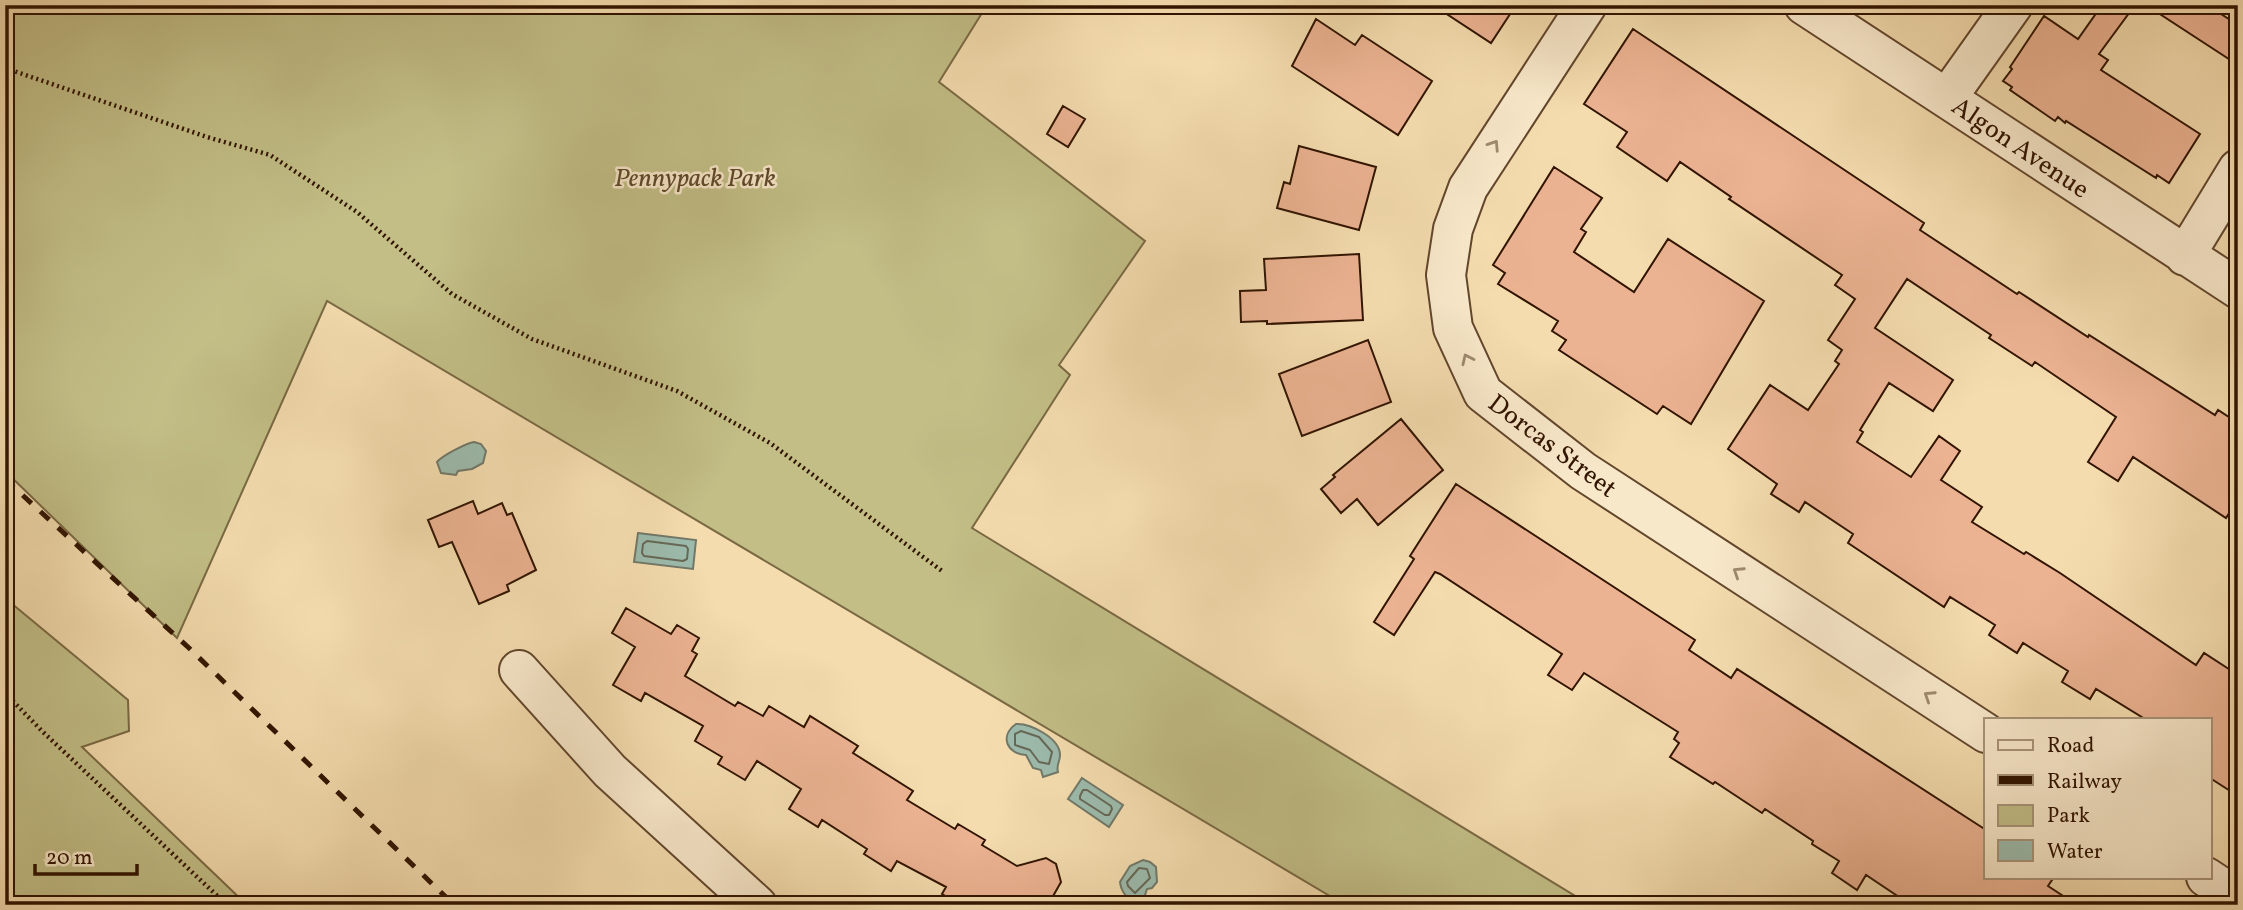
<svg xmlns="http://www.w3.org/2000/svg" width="2243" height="910" font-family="Vollkorn,serif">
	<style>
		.green { fill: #c2be86; stroke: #7a6943; stroke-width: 2 }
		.water { fill: #9cbbad; stroke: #717868; stroke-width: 2 }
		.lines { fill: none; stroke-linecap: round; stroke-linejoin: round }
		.shore { stroke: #666856; stroke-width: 2 }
		.building { fill: #ecb392; stroke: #311400; stroke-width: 2 }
		.minor-casing { stroke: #62462c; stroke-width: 42 }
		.path { stroke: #311400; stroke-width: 4.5; stroke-dasharray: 2 3.5; stroke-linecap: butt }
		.minor { stroke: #f8e8ca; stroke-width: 38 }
		.rail { stroke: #311400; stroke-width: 5; stroke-dasharray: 12 12; stroke-linecap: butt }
		.oneway { stroke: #9e896f }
		.labels { text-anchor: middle; stroke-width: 5; stroke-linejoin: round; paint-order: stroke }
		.street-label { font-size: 26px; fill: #311400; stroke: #f8e8ca }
		.park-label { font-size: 26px; font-style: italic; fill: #5c4728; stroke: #f8e8ca }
	</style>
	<rect width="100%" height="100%" fill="#f4dcae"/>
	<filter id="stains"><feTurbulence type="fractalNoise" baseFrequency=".00286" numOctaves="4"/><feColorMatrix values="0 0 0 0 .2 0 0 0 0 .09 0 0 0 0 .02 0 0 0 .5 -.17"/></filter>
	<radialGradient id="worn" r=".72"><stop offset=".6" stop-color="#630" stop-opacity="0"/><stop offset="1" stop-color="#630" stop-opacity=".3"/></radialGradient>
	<!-- green -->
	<path class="green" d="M5 5H987L939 82 1145 241 1059 365 1070 375 972 528 1590 905H1345L327 301 177 638 5 471Z
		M5 598 128 700 129 731 82 747 247 905H5Z"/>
	<!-- water -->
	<path class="water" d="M474 442 481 444 486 451 483 463 472 469 458 471 456 475 441 473 437 462C443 455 465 444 474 442Z
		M638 533 696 540 693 569 634 562Z
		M1016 724C1030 723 1060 738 1060 755 1060 762 1056 765 1058 772L1043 777 1041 770 1033 768 1026 755C1007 754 999 736 1016 724Z
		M1082 778 1123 805 1109 827 1068 799Z
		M1143 860 1150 862 1156 867 1157 882 1152 888 1147 889 1144 898 1136 902C1127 900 1121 891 1120 882L1130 866Z"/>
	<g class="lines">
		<!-- shore -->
		<path class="shore" d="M647 541 686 546 688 549 687 559 683 561 644 556 642 553 643 544Z
			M1021 731 1039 737 1052 752 1049 764 1039 762 1030 750 1015 745V734Z
			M1083 790H1087L1111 806 1112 809 1109 815H1105L1080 799V796Z
			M1139 868 1147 869 1150 878 1135 893 1128 886 1127 882Z"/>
	</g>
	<!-- building -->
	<path class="building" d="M1433 5H1516L1491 43Z
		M2102 5H2135L2099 54 2108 60 2101 70 2200 134 2169 183 2157 175 2156 178 2066 121 2065 123 2058 117 2055 121 2010 90 2012 87 2003 81 2012 69 2010 67 2044 16 2078 39Z
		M2146 5H2207L2238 25V65Z
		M1316 19 1355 45 1362 35 1432 81 1398 135 1292 66Z
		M1633 29 1924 223 1920 230 2017 294 2019 292 2088 337 2089 335 2215 415 2218 410 2238 423V499L2226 518 2133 457 2118 481 2088 462 2116 417 2035 362 2032 366 1989 338 1991 335 1907 279 1875 328 1953 380 1933 411 1889 383 1860 430 1863 432 1857 442 1911 477 1939 436 1960 451 1941 480 1982 507 1972 522 2024 554 2026 552 2060 573 2196 665 2204 653 2238 675V796L2210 778V719H2145L2096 689 2090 699 2062 682 2068 671 2023 643 2017 653 1989 635 1995 625 1950 597 1944 607 1848 543 1853 534 1805 502 1799 512 1771 494 1777 484 1728 449 1770 385 1808 410 1839 364 1835 361 1842 350 1828 340 1855 299 1835 285 1842 275 1729 199 1731 197 1680 162 1667 181 1617 147 1627 132 1584 104Z
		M1063 106 1085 119 1068 147 1047 134Z
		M1299 146 1376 167 1359 230 1277 208 1284 182 1290 184Z
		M1554 167 1602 198 1581 229 1586 232 1574 252 1634 292 1668 239 1764 301 1691 424 1663 406 1657 414 1559 350 1566 340 1552 331 1558 321 1498 284 1505 273 1493 265Z
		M1359 254 1363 320 1267 324V321L1241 322 1240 291 1266 290 1264 259Z
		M1368 340 1391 402 1302 436 1279 374Z
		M1401 419 1443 470 1378 525 1357 499 1341 513 1321 489 1335 477 1333 475Z
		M1456 484 1695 640 1689 650 1731 678 1737 669 1986 830V877H2054L2048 886 2077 905H1911L1866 875 1857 890 1832 873 1839 861 1812 844 1813 841 1765 809 1762 813 1715 782 1713 784 1670 757 1679 743 1674 739 1678 732 1584 673 1572 690 1548 675 1562 654 1440 574 1435 572 1394 635 1374 622 1414 559 1410 556Z
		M473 501 478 514 502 503 507 515 512 513 536 570 507 585 509 591 479 604 452 542 439 547 428 520Z
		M626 608 671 634 677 625 699 638 692 651 697 654 685 676 735 706 738 702 763 716 769 706 804 727 810 716 858 746 853 753 913 791 907 800 955 829 958 824 985 840 982 845 1017 866 1046 858 1056 864 1061 882 1048 905H961L942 894 946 887 897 861 891 871 864 854 867 849 822 820 818 827 789 809 801 789 757 761 745 780 718 764 722 757 695 741 703 726 645 693 641 701 613 685 635 647 612 633Z"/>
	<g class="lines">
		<defs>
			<path id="minor" d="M1587 5 1468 188 1453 229 1446 275 1453 328 1483 393 1583 471 1986 733
				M1804 5 2238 289
				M1947 98 2013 5
				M2185 256 2238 169
				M519 670 610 771 757 905
				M2206 877 2238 898"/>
		</defs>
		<!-- minor casing -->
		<use href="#minor" class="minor-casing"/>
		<!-- path -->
		<path class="path" d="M5 68 207 137 270 155 357 212 452 294 532 339 677 391 770 443 942 571
			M5 693 43 732 227 905"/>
		<!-- minor -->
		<use href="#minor" class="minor"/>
		<!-- rail -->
		<path class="rail" d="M5 479 189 648 454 905"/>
	</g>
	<!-- one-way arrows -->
	<defs><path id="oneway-chevron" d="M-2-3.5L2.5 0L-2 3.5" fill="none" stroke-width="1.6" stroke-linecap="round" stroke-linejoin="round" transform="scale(1.75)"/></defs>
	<g class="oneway">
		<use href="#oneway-chevron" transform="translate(1494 145) rotate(-57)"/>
		<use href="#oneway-chevron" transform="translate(1467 359) rotate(-115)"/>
		<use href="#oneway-chevron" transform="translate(1738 572) rotate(-147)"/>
		<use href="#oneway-chevron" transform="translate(1929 696) rotate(-147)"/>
	</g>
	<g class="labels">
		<!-- street labels -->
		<g class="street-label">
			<text transform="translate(2021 147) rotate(34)" y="9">Algon Avenue</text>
			<text transform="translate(1553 445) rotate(37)" y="9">Dorcas Street</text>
		</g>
		<!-- park labels -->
		<g class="park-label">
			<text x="695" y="186">Pennypack Park</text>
		</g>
	</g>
	<!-- margin -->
	<rect width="2243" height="910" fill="none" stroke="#f4dcae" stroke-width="28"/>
	<rect x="7" y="7" width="2229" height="896" fill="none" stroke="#311400" stroke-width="3.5"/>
	<rect x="14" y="14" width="2215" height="882" fill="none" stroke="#311400" stroke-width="2"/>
	<!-- legend -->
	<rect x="1984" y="718" width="228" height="161" fill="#f8e8ca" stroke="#a89379" stroke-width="2"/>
	<rect x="1998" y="740" width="35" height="10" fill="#f8e8ca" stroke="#a89379" stroke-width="2"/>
	<text x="2047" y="752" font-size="21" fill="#311400">Road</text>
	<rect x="1998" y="775" width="35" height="10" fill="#311400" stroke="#a89379" stroke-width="2"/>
	<text x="2047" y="788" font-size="21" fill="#311400">Railway</text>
	<rect x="1998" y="805" width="35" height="21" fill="#c2be86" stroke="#a89379" stroke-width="2"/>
	<text x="2047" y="822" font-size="21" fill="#311400">Park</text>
	<rect x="1998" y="840" width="35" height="21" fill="#9cbbad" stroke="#a89379" stroke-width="2"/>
	<text x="2047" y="858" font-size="21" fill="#311400">Water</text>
	<!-- scale -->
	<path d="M35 864v10h102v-10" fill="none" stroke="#311400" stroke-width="3.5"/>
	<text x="46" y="864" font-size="21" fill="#311400" stroke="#f8e8ca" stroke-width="5" paint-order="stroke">20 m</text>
	<rect width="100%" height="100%" filter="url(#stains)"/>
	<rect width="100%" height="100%" fill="url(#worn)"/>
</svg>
